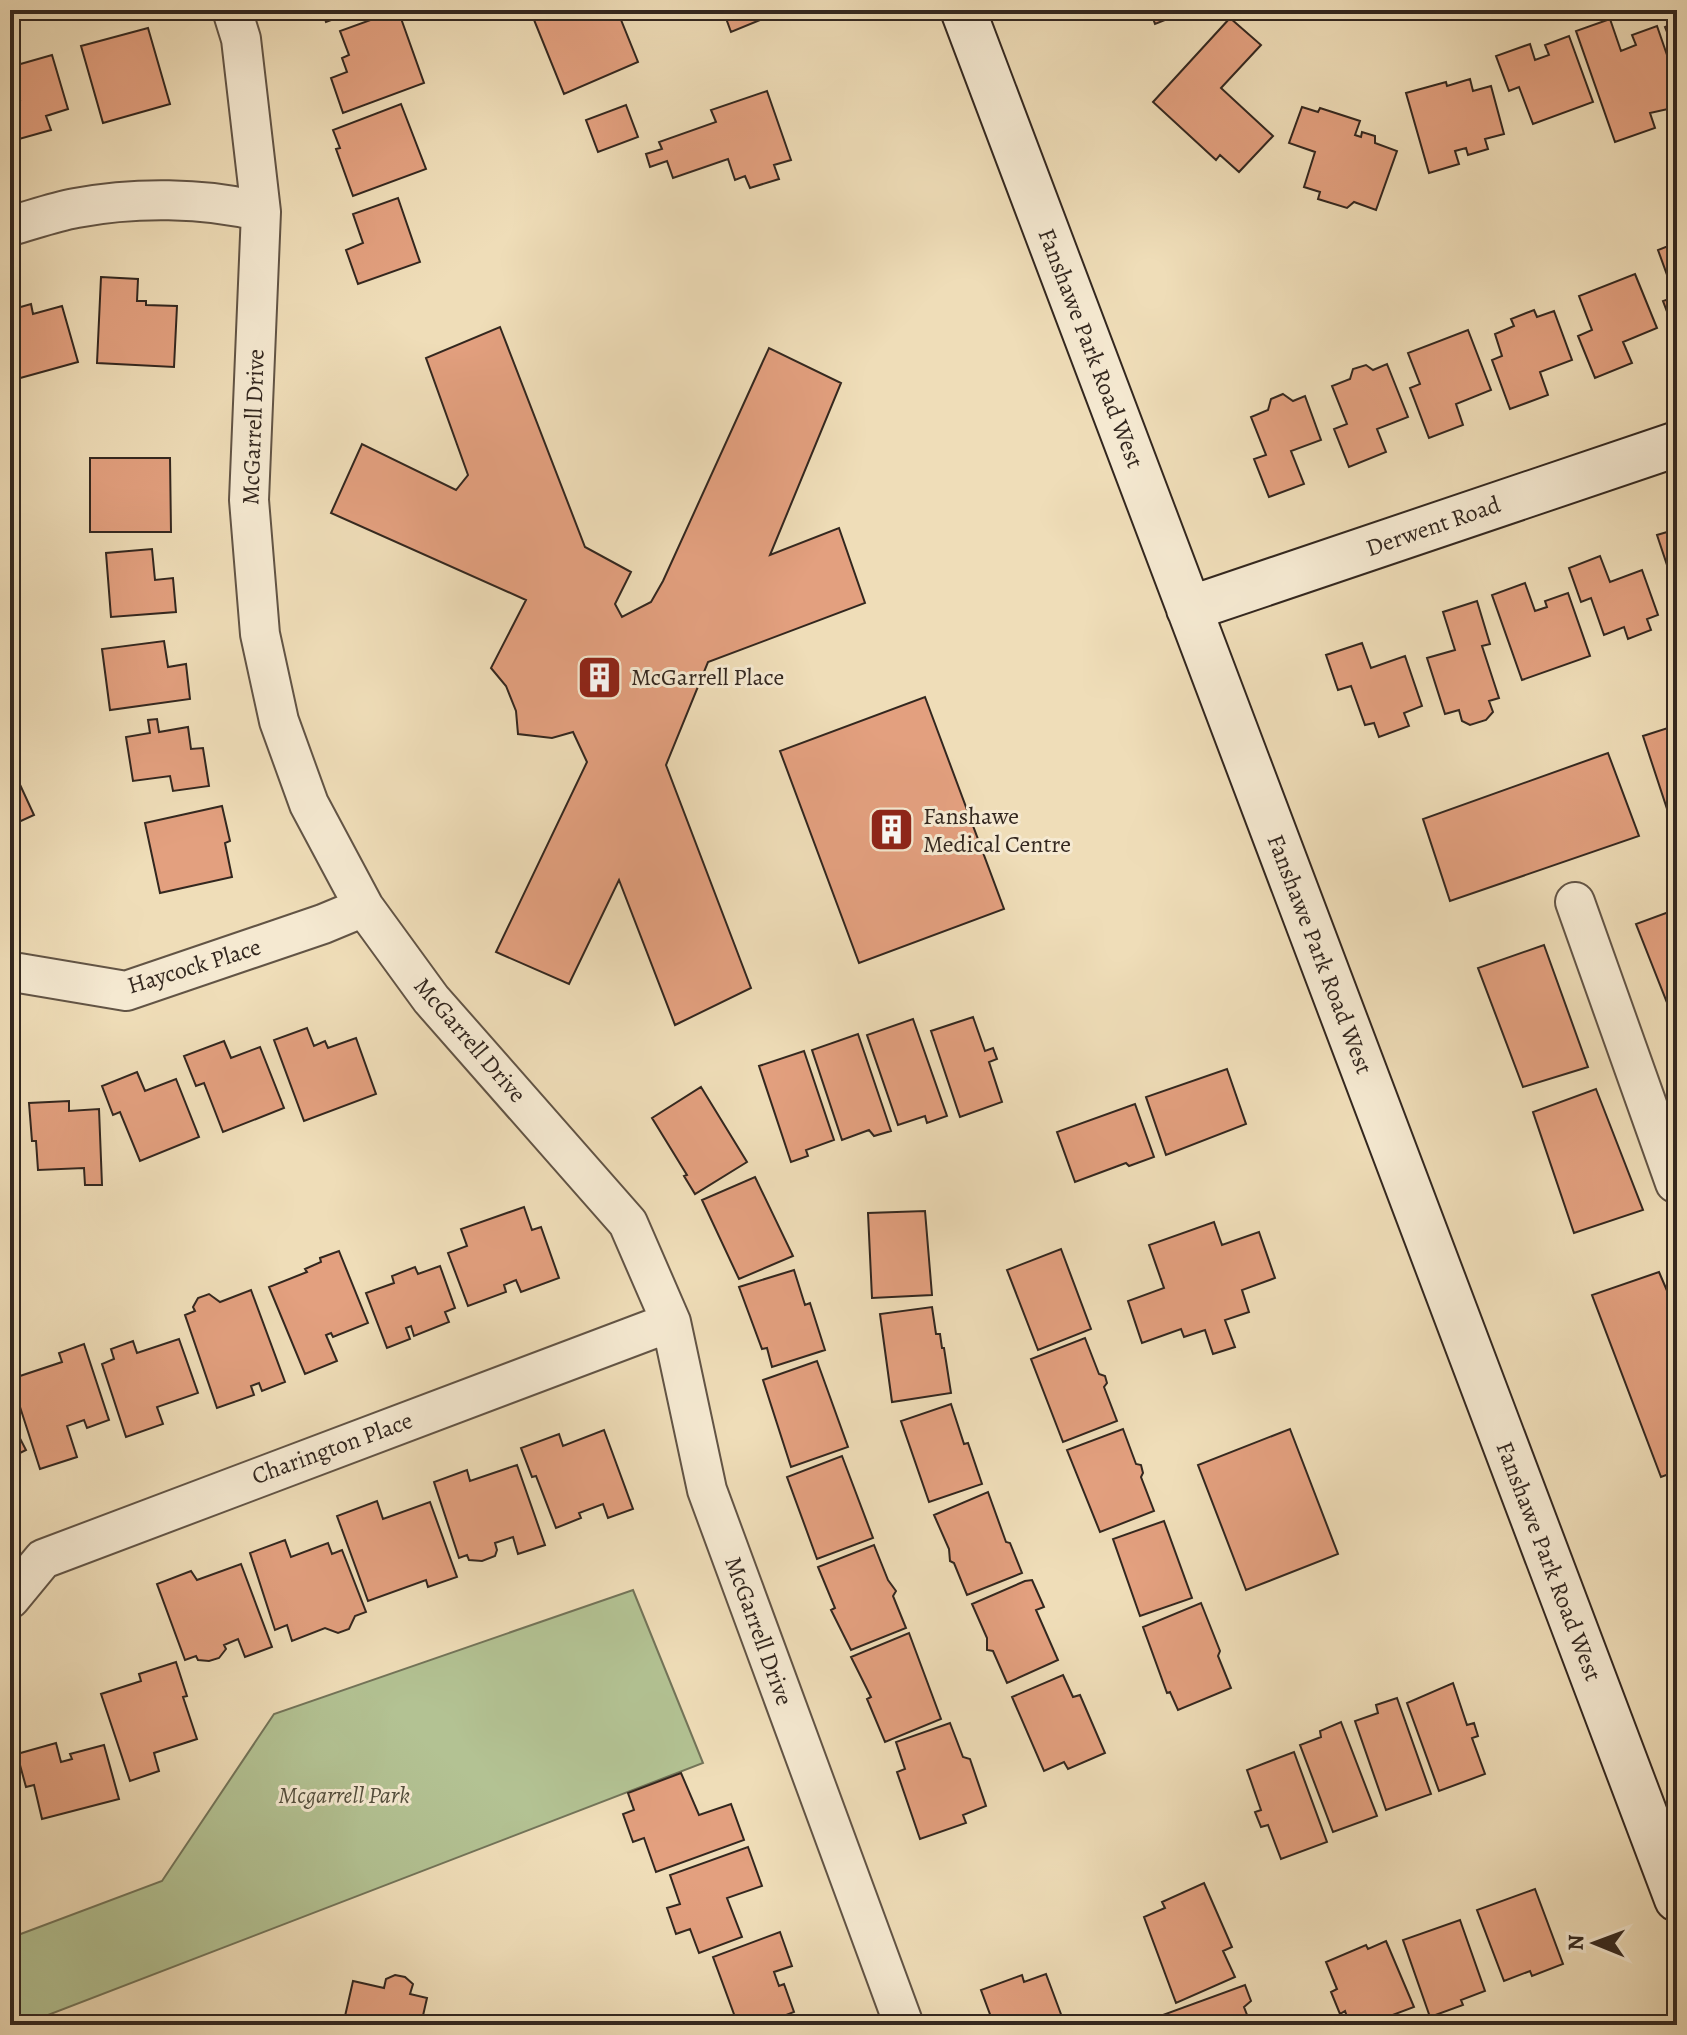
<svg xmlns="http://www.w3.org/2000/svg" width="1687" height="2035" font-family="Alegreya,serif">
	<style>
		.green { fill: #b3c293; stroke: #737459; stroke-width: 2 }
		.building { fill: #e3a07f; stroke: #33271f; stroke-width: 2 }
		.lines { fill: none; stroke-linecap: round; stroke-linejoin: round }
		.street-casing { stroke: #625445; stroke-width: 42 }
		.secondary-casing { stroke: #33271f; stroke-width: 48 }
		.street { stroke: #f5e9d1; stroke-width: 38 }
		.secondary { stroke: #f5e9d1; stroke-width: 44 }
		.labels { text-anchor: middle; stroke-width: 6; stroke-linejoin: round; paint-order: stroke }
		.street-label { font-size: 24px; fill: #33271f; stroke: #f5e9d1 }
		.poi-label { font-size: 24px; fill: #33271f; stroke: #f5e9d1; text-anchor: start }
		.park-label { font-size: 24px; font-style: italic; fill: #534e3c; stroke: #f5e9d1 }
	</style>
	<rect width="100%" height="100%" fill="#efddb8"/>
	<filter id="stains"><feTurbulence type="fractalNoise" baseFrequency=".0025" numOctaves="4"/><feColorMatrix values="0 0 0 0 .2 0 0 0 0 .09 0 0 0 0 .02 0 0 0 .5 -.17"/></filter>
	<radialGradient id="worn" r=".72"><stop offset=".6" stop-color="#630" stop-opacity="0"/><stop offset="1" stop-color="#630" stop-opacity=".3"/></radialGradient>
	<!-- green -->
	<path class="green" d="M633 1590 703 1763 22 2025H10V1938L162 1881 274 1714Z"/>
	<!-- building -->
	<path class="building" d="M322 10H358L326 22Z
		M398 10 424 83 343 113 331 78 347 72 342 58 349 55 340 31Z
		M530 10H617L638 62 564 94Z
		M723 10H784L731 32Z
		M1150 10H1190L1155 24Z
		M1230 18 1261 45 1221 88 1273 136 1239 172 1220 155 1216 160 1153 102Z
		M1610 19 1621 51 1636 45 1632 35 1657 26 1677 84V107L1650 113 1655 128 1615 142 1576 31Z
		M1677 22V57L1665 27Z
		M148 28 170 104 103 123 81 46Z
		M1569 36 1593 102 1533 124 1519 87 1509 91 1496 56 1530 44 1535 60 1549 55 1545 45Z
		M52 55 68 109 46 116 51 130 12 141 10 103 20 100 10 67Z
		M1470 79 1473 91 1491 86 1504 134 1485 139 1488 149 1468 155 1466 148 1455 151 1459 164 1429 173 1406 93 1446 82 1447 86Z
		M767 91 791 160 774 165 779 179 750 188 745 176 735 180 728 159 673 178 667 161 650 167 646 154 662 149 659 142 716 122 711 110Z
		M401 104 426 169 353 196 336 149 340 148 333 130Z
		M626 105 638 137 598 152 586 120Z
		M1302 107 1318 112 1320 108 1360 121 1355 135 1361 137 1362 132 1375 136V143L1397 151 1376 210 1354 202 1347 208 1318 199 1320 192 1304 187 1315 152 1289 143Z
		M398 198 420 262 358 284 346 250 363 243 353 214Z
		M1677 237V338L1663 301 1675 297 1658 250 1671 245 1669 240Z
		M1635 274 1657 328 1623 342 1632 363 1595 378 1578 336 1592 330 1579 296Z
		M101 277 138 279 137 301H146V305L177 306 174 367 97 363Z
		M31 304 33 314 62 306 78 362 13 380 10 371V310Z
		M1534 310 1537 317 1554 311 1572 360 1540 372 1548 395 1510 409 1492 360 1502 356 1495 334 1514 326 1511 319Z
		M500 327 585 547 631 572 615 604 622 617 651 602 663 581 769 348 841 383 770 555 839 528 865 603 708 662 666 765 751 988 675 1025 619 880 569 984 496 952 587 762 573 732 552 738 518 734 516 711 506 686 491 668 526 600 331 513 362 444 456 490 468 475 426 358Z
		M1468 330 1491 390 1456 404 1463 425 1429 438 1410 388 1420 384 1408 353Z
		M1387 364 1408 417 1377 429 1386 452 1349 467 1334 429 1347 424 1332 386 1350 379 1353 369 1366 365 1373 370Z
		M1283 394 1293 401 1305 396 1321 440 1291 451 1304 484 1269 497 1254 459 1266 455 1251 417 1268 410 1271 399Z
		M90 458H170L171 532H90Z
		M1677 529V574L1671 577 1657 535Z
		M152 549 155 580 173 578 176 612 111 617 106 553Z
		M1600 556 1610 582 1642 570 1658 615 1647 619 1651 630 1628 639 1624 627 1604 635 1591 598 1581 602 1569 568Z
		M1525 583 1535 611 1547 607 1545 601 1568 593 1590 656 1522 680 1492 595Z
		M1477 601 1490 644 1482 646 1499 698 1489 701 1493 712 1486 720 1470 725 1462 721 1459 710 1445 714 1427 658 1455 650 1443 612Z
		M164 641 168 667 186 664 190 699 110 710 102 649Z
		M1362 643 1371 668 1405 656 1422 706 1404 713 1409 726 1379 737 1374 723 1365 725 1351 686 1338 690 1326 655Z
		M925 697 1004 909 859 963 780 751Z
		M157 719 159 732 188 727 191 749 203 748 209 786 173 791 170 776 133 781 126 737 150 733 148 720Z
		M1677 725V819L1671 821 1643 736Z
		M1608 753 1639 836 1450 901 1423 819Z
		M10 763 34 815 10 826Z
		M222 806 230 841 225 843 232 877 160 893 145 823Z
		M1677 909V1028L1636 924Z
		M1544 945 1588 1067 1523 1087 1478 968Z
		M973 1017 985 1051 993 1048 997 1059 989 1062 1002 1102 960 1117 931 1031Z
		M913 1019 947 1116 927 1123 925 1116 898 1125 867 1035Z
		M307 1028 314 1046 325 1041 328 1048 356 1038 376 1094 304 1121 274 1040Z
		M858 1034 891 1131 874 1136 869 1130 842 1140 812 1050Z
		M224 1041 231 1058 260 1047 284 1108 223 1132 204 1083 196 1086 184 1056Z
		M804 1051 834 1140 806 1150 808 1156 791 1162 759 1066Z
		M1227 1069 1246 1124 1166 1155 1146 1097Z
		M137 1072 145 1091 176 1079 199 1137 140 1161 120 1112 113 1115 102 1086Z
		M701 1087 747 1162 695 1194 684 1176 687 1175 652 1118Z
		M1596 1089 1643 1210 1574 1233 1533 1112Z
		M69 1101V1111L99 1109 102 1185H85L84 1168 38 1170 36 1141H32L29 1103Z
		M1135 1104 1154 1157 1129 1166 1126 1163 1075 1182 1057 1132Z
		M755 1177 793 1256 739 1279 702 1200Z
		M524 1207 532 1230 541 1227 559 1278 521 1292 516 1280 504 1285 506 1292 468 1306 448 1253 467 1246 461 1229Z
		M925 1211 932 1295 872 1298 868 1213Z
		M1214 1222 1222 1245 1259 1232 1275 1278 1242 1290 1249 1312 1225 1320 1235 1347 1213 1354 1205 1330 1184 1337 1181 1329 1142 1343 1128 1301 1164 1288 1149 1245Z
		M1061 1249 1091 1329 1038 1350 1007 1270Z
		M339 1251 368 1323 333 1337 331 1333 326 1335 337 1361 305 1374 269 1287 307 1272 305 1269 321 1262 320 1258Z
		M440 1266 455 1308 445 1312 449 1322 414 1336 411 1326 406 1328 410 1339 387 1348 366 1293 394 1283 392 1276 415 1267 418 1274Z
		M794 1270 805 1305 810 1303 825 1350 772 1367 767 1348 762 1349 739 1287Z
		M1659 1272 1677 1314V1471L1661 1477 1592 1295Z
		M251 1290 285 1382 262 1391 259 1383 251 1386 254 1395 217 1408 185 1315 195 1311 193 1307 198 1298 209 1294 220 1302Z
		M932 1307 936 1334H940L942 1348H944L951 1393 892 1402 880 1314Z
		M1085 1338 1099 1374 1105 1376 1107 1383 1104 1387 1117 1421 1063 1442 1031 1359Z
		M179 1339 198 1393 157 1407 163 1424 126 1437 102 1364 114 1359 111 1349 133 1341 137 1353Z
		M84 1344 109 1420 87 1428 84 1420 67 1426 77 1457 40 1469 11 1379 62 1362 59 1353Z
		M817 1361 848 1447 791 1467 763 1380Z
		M951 1404 964 1444 968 1443 982 1484 929 1502 901 1421Z
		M10 1419 26 1450 10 1458Z
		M1123 1429 1136 1464 1141 1465 1143 1473 1141 1477 1154 1511 1100 1532 1067 1450Z
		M1290 1429 1338 1554 1246 1590 1198 1465Z
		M604 1430 633 1509 608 1518 603 1504 579 1513 581 1518 556 1528 536 1476 532 1477 521 1448 559 1434 563 1446Z
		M842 1456 873 1538 817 1559 787 1477Z
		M517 1465 545 1545 518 1554 513 1537 495 1543 497 1550 495 1556 482 1561 469 1560 467 1555 459 1558 434 1482 467 1470 470 1481Z
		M988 1492 1006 1542 1010 1543 1022 1573 967 1595 954 1563 950 1561 949 1549 934 1515Z
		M377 1501 383 1519 430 1502 457 1577 428 1587 426 1580 368 1601 337 1516Z
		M1164 1521 1192 1598 1140 1616 1113 1539Z
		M285 1540 291 1557 328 1543 332 1554 342 1550 366 1612 355 1616 349 1629 338 1633 325 1628 292 1641 287 1625 275 1630 250 1553Z
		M874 1545 888 1580 896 1591 893 1596 906 1628 851 1650 831 1610 835 1608 818 1567Z
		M241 1564 272 1647 245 1657 238 1639 224 1645 226 1649 219 1658 209 1661 198 1660 196 1656 185 1660 157 1584 191 1571 197 1580Z
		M1032 1580 1044 1607 1036 1610 1058 1660 1007 1683 993 1651 987 1650V1638L972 1604 1025 1581Z
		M1201 1603 1220 1651 1218 1656 1231 1688 1178 1710 1170 1692 1167 1693 1143 1627Z
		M909 1633 941 1719 885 1742 867 1699 871 1697 851 1657Z
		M176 1662 187 1696 183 1697 197 1739 154 1753 159 1771 130 1781 101 1694 141 1681 139 1674Z
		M1063 1675 1073 1697 1080 1695 1105 1753 1068 1769 1064 1762 1044 1771 1012 1697Z
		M1453 1683 1467 1725 1474 1723 1478 1736 1472 1738 1485 1774 1439 1791 1407 1703Z
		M1397 1698 1431 1794 1386 1810 1355 1721 1378 1713 1376 1705Z
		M1341 1722 1377 1816 1333 1832 1300 1745 1321 1737 1320 1731Z
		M950 1723 963 1757 970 1759 986 1806 963 1815 966 1823 920 1839 897 1772 905 1769 896 1742Z
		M56 1743 61 1762 72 1759 70 1754 104 1745 119 1799 42 1819 34 1785 26 1787 17 1754Z
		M1294 1752 1327 1842 1281 1859 1268 1825 1261 1827 1255 1812 1261 1810 1247 1770Z
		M681 1773 699 1815 731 1804 744 1840 656 1872 644 1838 633 1842 623 1814 634 1810 628 1793Z
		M748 1847 762 1886 727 1898 742 1937 699 1953 690 1929 676 1934 667 1908 680 1904 670 1875Z
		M1204 1883 1232 1947 1223 1951 1235 1977 1176 2003 1144 1917 1165 1908 1162 1902Z
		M1535 1889 1563 1964 1532 1976 1530 1971 1504 1981 1477 1910Z
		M1460 1920 1485 1991 1461 2000 1463 2005 1430 2017 1403 1940Z
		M780 1932 792 1966 774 1972 779 1986 784 1984 794 2012 760 2025H738L713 1957Z
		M1386 1941 1414 2007 1387 2017 1390 2025H1350L1345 2011 1340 2014 1331 1992 1337 1989 1326 1962 1366 1945 1368 1949Z
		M1046 1974 1065 2025H994L981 1990 1022 1975 1024 1982Z
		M395 1975 405 1977 413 1984 410 1994 427 1998 422 2020 429 2021V2025H343L353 1981 384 1988 386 1979Z
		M1245 1985 1251 2001 1244 2007 1251 2025H1151L1149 2020Z
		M815 2016 819 2025H791Z"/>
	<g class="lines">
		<defs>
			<path id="street" d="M232 10 241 39 261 212 249 500 260 634 279 721 309 804 364 907 431 999 628 1223 671 1322 707 1490 904 2025
				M10 226C32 220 54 212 76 208 133 197 205 197 261 212
				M1575 902 1675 1183
				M19 973 126 991 323 924 364 907
				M10 1599 43 1559 671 1322"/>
			<path id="secondary" d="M963 10 1677 1899
				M1189 609 1677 444"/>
		</defs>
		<!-- street casing -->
		<use href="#street" class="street-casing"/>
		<!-- secondary casing -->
		<use href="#secondary" class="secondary-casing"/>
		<!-- street -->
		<use href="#street" class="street"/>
		<!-- secondary -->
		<use href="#secondary" class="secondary"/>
	</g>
	<!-- icons -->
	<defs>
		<symbol id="building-square" viewBox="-11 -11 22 22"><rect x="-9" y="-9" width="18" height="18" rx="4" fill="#8f2418" stroke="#f5e9d1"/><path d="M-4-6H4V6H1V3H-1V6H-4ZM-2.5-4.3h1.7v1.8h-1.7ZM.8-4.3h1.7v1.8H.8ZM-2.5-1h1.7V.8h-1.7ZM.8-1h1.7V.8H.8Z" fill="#fff"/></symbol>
	</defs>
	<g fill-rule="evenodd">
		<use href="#building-square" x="574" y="652" width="51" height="51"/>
		<use href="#building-square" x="866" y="804" width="51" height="51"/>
	</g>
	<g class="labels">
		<!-- street labels -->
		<g class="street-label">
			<text transform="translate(1091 348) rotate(69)" y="8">Fanshawe Park Road West</text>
			<text transform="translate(253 427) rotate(-88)" y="8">McGarrell Drive</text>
			<text transform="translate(1433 526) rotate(-19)" y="8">Derwent Road</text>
			<text transform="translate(1320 954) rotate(69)" y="8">Fanshawe Park Road West</text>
			<text transform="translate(194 966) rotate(-17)" y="8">Haycock Place</text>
			<text transform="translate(470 1040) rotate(49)" y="8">McGarrell Drive</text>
			<text transform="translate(332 1448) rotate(-20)" y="8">Charington Place</text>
			<text transform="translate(1549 1561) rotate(69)" y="8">Fanshawe Park Road West</text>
			<text transform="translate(759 1631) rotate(70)" y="8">McGarrell Drive</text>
		</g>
		<!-- poi labels -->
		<g class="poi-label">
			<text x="631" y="685">McGarrell Place</text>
			<text x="923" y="824">Fanshawe<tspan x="923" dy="28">Medical Centre</tspan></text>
		</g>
		<!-- park labels -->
		<g class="park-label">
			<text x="344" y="1803">Mcgarrell Park</text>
		</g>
	</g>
	<!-- margin -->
	<rect width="1687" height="2035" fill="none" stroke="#efddb8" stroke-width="40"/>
	<rect x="12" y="12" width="1663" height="2011" fill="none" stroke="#33271f" stroke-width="4"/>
	<rect x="20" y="20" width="1647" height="1995" fill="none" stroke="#33271f" stroke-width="2"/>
	<!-- north arrow -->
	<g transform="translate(1595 1943) rotate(271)" stroke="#f5e9d1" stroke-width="6" paint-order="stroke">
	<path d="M0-6L14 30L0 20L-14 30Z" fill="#33271f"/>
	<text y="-12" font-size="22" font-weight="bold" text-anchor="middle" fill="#33271f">N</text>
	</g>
	<rect width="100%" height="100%" filter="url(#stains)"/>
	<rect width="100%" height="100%" fill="url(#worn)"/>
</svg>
